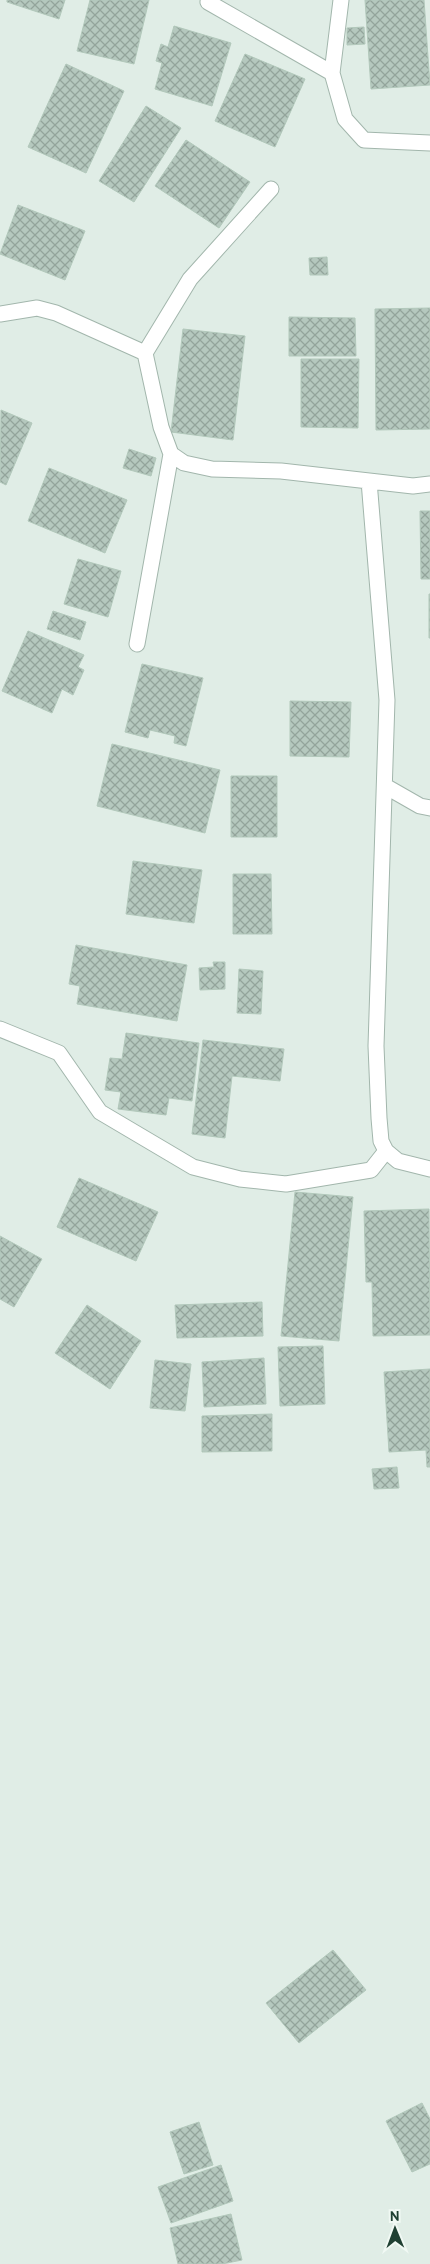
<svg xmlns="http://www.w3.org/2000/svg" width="430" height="2264" font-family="Overpass,sans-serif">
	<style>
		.building { fill: url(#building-cross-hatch); stroke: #b2c8bb }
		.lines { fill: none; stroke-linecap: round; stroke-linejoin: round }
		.street-casing { stroke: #a2b6ac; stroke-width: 17 }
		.street { stroke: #fff; stroke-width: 15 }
	</style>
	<defs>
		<pattern id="building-cross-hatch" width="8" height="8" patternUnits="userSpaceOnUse" patternTransform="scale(1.25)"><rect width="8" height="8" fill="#b5c8be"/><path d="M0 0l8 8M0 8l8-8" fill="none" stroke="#93a49b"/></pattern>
	</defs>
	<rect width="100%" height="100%" fill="#e0ede6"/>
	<!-- building -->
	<path class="building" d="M7 0H65L59 19 7 2Z
		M90 0H149L134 64 77 51Z
		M365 0H424L430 85 371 89Z
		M174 26 231 43 212 106 155 89 162 63 156 61 161 44 168 47Z
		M364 27 365 44 347 45V28Z
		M245 54 305 79 275 147 215 121Z
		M66 64 124 91 86 173 28 147Z
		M146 106 181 128 134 202 99 181Z
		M186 140 250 182 219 228 155 186Z
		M18 205 85 231 65 280 0 254Z
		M327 257 328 275H310L309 258Z
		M430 308V429L376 430 375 309Z
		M289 317 355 318 356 356H289Z
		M183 329 245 336 233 440 171 432Z
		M301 359H359L358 428 301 427Z
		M1 410 32 423 6 485 0 482Z
		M129 449 156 458 151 476 123 468Z
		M49 468 127 500 105 553 28 521Z
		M420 511H430V579H421Z
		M78 559 121 571 108 617 64 604Z
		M429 594H430V638H429Z
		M53 611 86 622 80 640 47 629Z
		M28 631 84 655 78 667 84 670 73 695 62 689 52 713 2 691Z
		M142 664 203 678 186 746 174 743 175 736 150 730 148 738 125 732Z
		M290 701 351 702 349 757 290 756Z
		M112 744 220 770 205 833 97 806Z
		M231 776H277V837H231Z
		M133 861 202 870 194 923 126 914Z
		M233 874H271L272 934H233Z
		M76 945 187 965 177 1021 77 1004 80 986 69 984Z
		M213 962H225V989L200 990 199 968 214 967Z
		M239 969 263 971 261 1014 237 1013Z
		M126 1033 199 1043 192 1101 169 1098 166 1115 118 1109 121 1092 105 1090 110 1058 122 1059Z
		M203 1040 284 1049 280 1081 232 1076 225 1138 192 1134Z
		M79 1178 158 1212 136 1261 57 1227Z
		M295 1192 353 1197 339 1341 281 1336Z
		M429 1209 430 1335 373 1336 372 1282H366L364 1211Z
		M0 1236 42 1259 14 1307 0 1299Z
		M262 1302 263 1336 177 1338 175 1305Z
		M87 1305 141 1341 110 1389 55 1353Z
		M323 1346 325 1404 280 1406 278 1347Z
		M264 1358 266 1404 204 1407 202 1362Z
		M155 1360 191 1364 185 1411 150 1408Z
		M430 1369V1467H427L426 1450 389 1452 384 1372Z
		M272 1414V1451L202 1452V1416Z
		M397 1467 399 1488 374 1489 372 1469Z
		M333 1950 366 1990 299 2043 266 2003Z
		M422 2103 430 2119V2164L412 2172 386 2121Z
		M199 2122 213 2165 184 2174 170 2132Z
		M221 2165 233 2201 171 2223 158 2187Z
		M231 2214 242 2260 222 2264H178L170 2228Z"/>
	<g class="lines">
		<defs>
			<path id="street" d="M341 0 332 73 345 119 364 140 430 143
				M208 2 332 73
				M0 314 37 308 56 313 145 353 161 427 171 454 184 463 212 469 281 471 413 486 430 484
				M145 353 190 279 271 189
				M369 481 387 700 376 1046 379 1118 381 1141 386 1151 398 1161 430 1169
				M137 644 171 454
				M385 786 420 806 430 808
				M0 1029 59 1053 100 1112 193 1167 240 1179 286 1184 371 1170 386 1151"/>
		</defs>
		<!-- street casing -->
		<use href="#street" class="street-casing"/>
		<!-- street -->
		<use href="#street" class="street"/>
	</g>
	<!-- north arrow -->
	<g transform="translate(395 2229) rotate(359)" stroke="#f1f9f4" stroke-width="4" paint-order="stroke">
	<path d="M0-4L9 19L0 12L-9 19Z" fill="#1f4032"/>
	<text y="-8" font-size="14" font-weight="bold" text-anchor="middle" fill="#1f4032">N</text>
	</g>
</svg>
